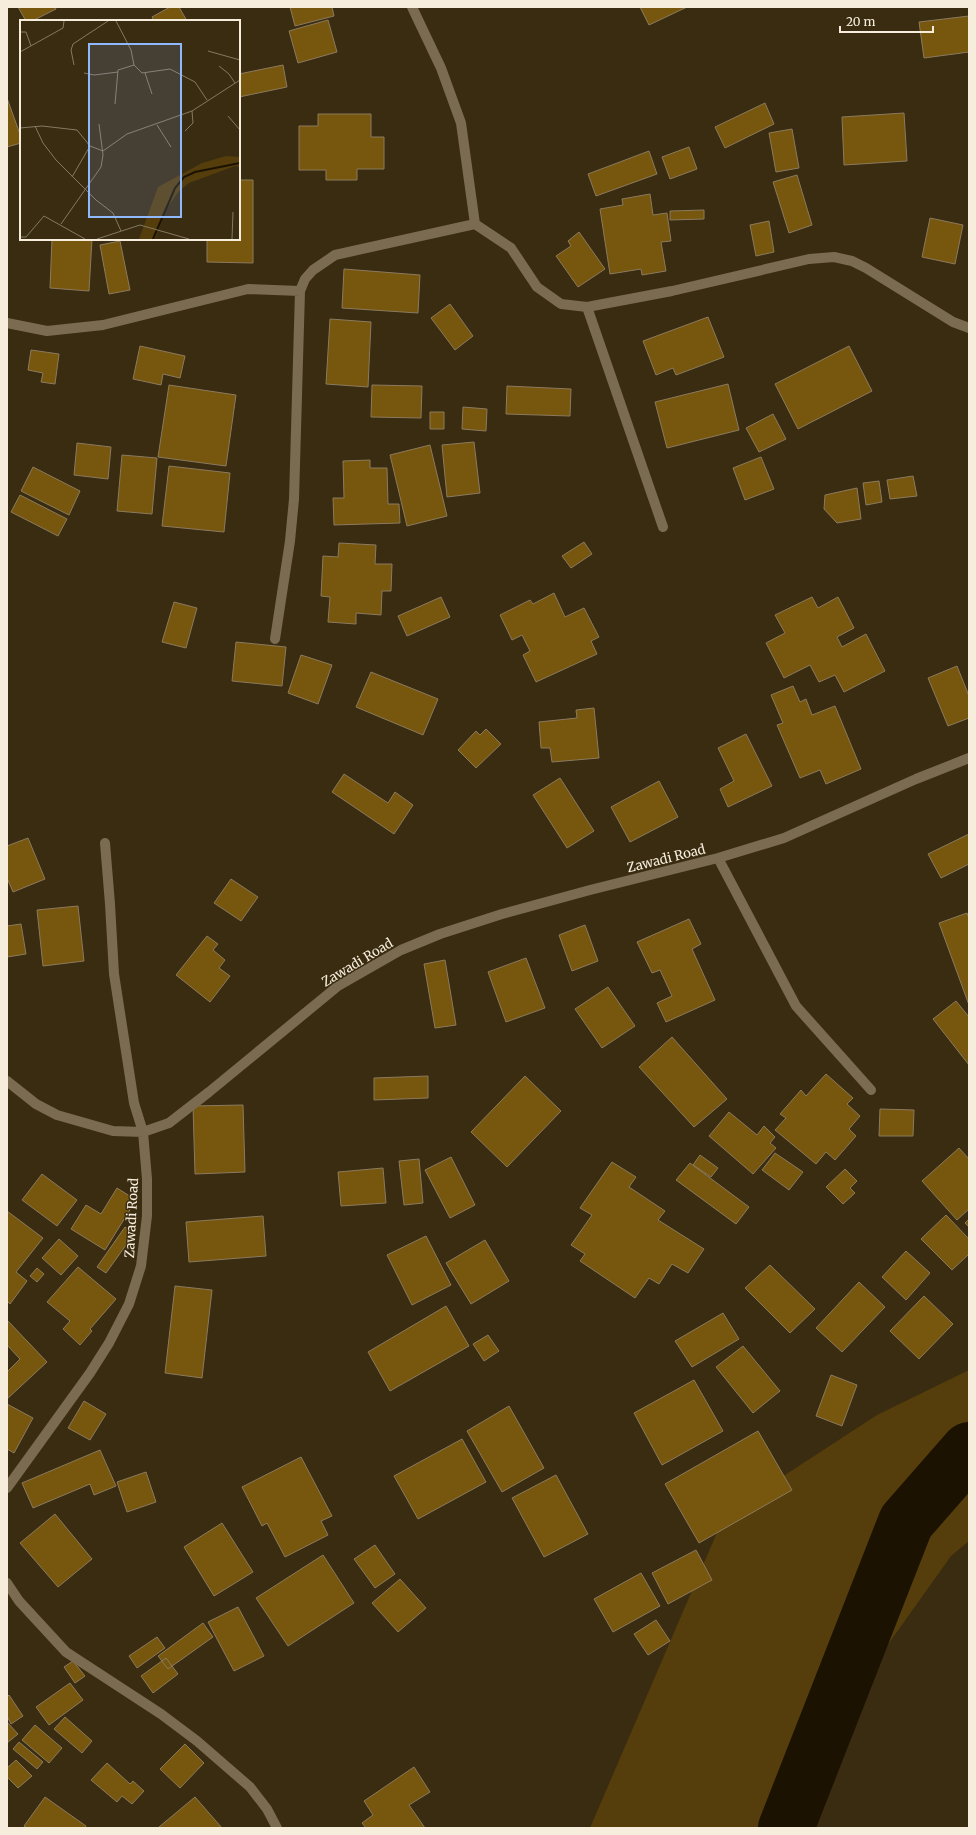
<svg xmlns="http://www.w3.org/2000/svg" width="976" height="1835" font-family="Merriweather,serif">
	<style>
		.green { fill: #553e0c }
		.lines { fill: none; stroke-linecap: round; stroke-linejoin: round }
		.river { stroke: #1c1201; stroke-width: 56 }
		.building { fill: #77560d; stroke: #8b7a5e }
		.minor { stroke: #7a6b51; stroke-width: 10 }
		.labels { text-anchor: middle; stroke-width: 3; stroke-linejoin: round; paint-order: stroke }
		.street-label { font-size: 13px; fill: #f6eddd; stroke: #3a2c11 }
		.inset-river { fill: none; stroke: #1c1201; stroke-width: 2 }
		.inset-road { fill: none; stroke: #857963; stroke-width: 1 }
		.view { fill: #90b8fd; fill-opacity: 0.15; stroke: #90b8fd; stroke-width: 2 }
		.inset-edge { fill: none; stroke: #f6eddd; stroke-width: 2 }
	</style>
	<rect width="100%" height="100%" fill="#3a2c11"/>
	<!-- green -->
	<path class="green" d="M969 1370V1541L951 1556 822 1737 788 1828H590L725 1514 877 1415Z"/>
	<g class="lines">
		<!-- river -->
		<path class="river" d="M786 1828 906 1522 969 1450"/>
	</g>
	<!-- building -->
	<path class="building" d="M18 7H55L56 9 32 21H26Z
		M170 7H179L187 21H154L152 17Z
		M290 7H332L334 16 295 26Z
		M640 7H687L649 25Z
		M969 16V52L924 58 919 22Z
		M328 20 337 52 298 63 289 31Z
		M283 65 287 87 239 97V74Z
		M7 98 21 137V143L7 147Z
		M765 103 774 124 725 148 715 127Z
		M904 113 907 161 844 165 842 117Z
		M318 114H371V137H384V169H357V180H326V170H299V126H318Z
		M792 129 799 168 776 172 769 133Z
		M689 147 697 169 670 179 662 157Z
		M649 151 657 174 596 196 588 174Z
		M797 175 812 225 789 233 773 182Z
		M239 180H253V263L207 262V239H239Z
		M650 194 653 215 667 213 671 241 661 242 666 271 642 275 641 269 610 274 600 209 623 205 622 199Z
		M704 210V219L670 220V211Z
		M930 218 963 225 955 264 922 257Z
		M769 221 774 252 756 256 750 225Z
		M579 232 605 269 578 287 556 256 571 246 568 241Z
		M52 239H92L89 291 50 288Z
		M120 241 130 290 109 294 100 245Z
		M344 269 420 275 418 313 342 308Z
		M450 304 473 336 455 350 431 318Z
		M708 317 724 357 676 375 673 368 656 375 643 341Z
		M330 319 371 322 368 387 326 384Z
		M140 346 185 356 180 378 163 374 161 385 133 379Z
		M849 346 872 391 798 429 775 384Z
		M31 350 59 354 55 384 41 382 43 373 28 370Z
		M728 384 739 430 667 448 655 402Z
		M169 385 236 395 226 466 158 457Z
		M372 385 422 386 421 418 371 417Z
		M507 386 571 389 570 416 506 414Z
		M463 407 487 409 486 431 462 429Z
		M430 412H444V429H430Z
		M773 414 786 439 759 452 746 428Z
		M474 442 480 493 447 497 442 445Z
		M77 443 111 447 108 479 74 475Z
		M430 445 447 516 407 526 390 455Z
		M122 455 157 458 152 514 117 511Z
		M761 457 774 489 745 500 733 468Z
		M370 460V468H387L388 504H399L400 523 334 525 333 498H344L343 461Z
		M169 466 230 473 224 532 162 526Z
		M33 467 80 491 69 515 21 491Z
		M913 476 917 496 890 499 887 480Z
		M879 481 882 502 866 505 863 483Z
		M857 488 861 519 837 523 824 509 825 495Z
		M20 495 67 519 58 536 11 512Z
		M584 542 592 554 571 568 562 556Z
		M339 543 376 545 375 564H392L391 591H382L381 615 356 613V624L328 622 330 597 321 596 323 556 338 557Z
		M554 593 565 617 584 608 599 637 591 641 597 654 536 682 523 655 530 651 522 635 512 640 500 615 530 600 533 604Z
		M441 597 450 617 407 636 398 616Z
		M812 597 818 608 838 597 854 628 837 637 842 647 866 634 885 671 844 692 835 675 819 682 810 665 784 678 766 643 785 633 775 615Z
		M174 602 197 608 186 648 162 642Z
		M236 642 286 647 282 686 232 681Z
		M301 655 332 665 318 704 288 693Z
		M957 666 969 696V718L948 726 928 678Z
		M371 672 438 699 423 735 356 707Z
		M793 686 800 702 806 699 812 715 835 706 861 769 826 784 820 770 800 778 777 725 783 723 771 695Z
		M594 708 599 758 552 762 550 748H541L539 722 577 718 576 710Z
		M486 729 501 744 476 768 458 750 476 731 480 735Z
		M746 734 772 786 728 807 720 789 734 781 718 748Z
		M344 774 388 803 395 792 413 805 394 834 332 792Z
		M560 778 594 831 567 848 533 795Z
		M659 781 678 817 630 842 611 807Z
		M969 834V864L941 878 928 854Z
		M28 838 45 879 13 892 7 878V846Z
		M231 879 258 897 241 921 214 903Z
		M78 906 84 961 43 966 37 910Z
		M967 913 969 918V1005L939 923Z
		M689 919 701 944 692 949 715 1000 666 1022 657 1003 672 996 660 970 652 973 637 942Z
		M21 924 26 954 7 957V926Z
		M585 925 598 961 572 971 559 935Z
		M207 936 218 944 213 950 225 960 219 968 230 976 210 1002 176 975Z
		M526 958 545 1008 506 1022 488 972Z
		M445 960 456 1025 435 1028 424 964Z
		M608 987 635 1026 602 1048 575 1009Z
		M956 1001 969 1017V1065L933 1019Z
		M672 1037 727 1099 694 1127 639 1067Z
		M826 1074 853 1098 847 1104 860 1116 849 1129 856 1136 835 1160 826 1152 816 1164 775 1130 786 1118 780 1114 801 1090 806 1096Z
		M428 1076V1098L374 1100V1078Z
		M525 1076 561 1111 507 1167 471 1132Z
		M243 1105 245 1172 195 1174 193 1106Z
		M880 1109 914 1110 913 1136H879Z
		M729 1112 757 1135 764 1126 775 1137 770 1143 776 1148 753 1174 709 1136Z
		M959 1148 969 1159V1209L957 1220 922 1181Z
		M775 1153 803 1172 789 1190 762 1170Z
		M700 1155 718 1168 711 1177 693 1165Z
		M451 1157 475 1205 450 1218 425 1170Z
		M419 1159 423 1203 404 1205 399 1161Z
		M612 1162 636 1177 629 1187 665 1211 658 1220 704 1249 688 1273 672 1264 659 1284 649 1278 635 1298 580 1261 585 1254 571 1245 592 1215 580 1208Z
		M690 1163 749 1207 736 1224 676 1180Z
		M383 1168 386 1203 341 1206 338 1172Z
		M845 1169 857 1181 850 1188 855 1193 843 1204 826 1187Z
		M42 1174 77 1200 57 1226 22 1200Z
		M117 1188 136 1200 105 1250 71 1229 86 1205 101 1214Z
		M7 1211 43 1238 16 1272 27 1281 10 1304 7 1301Z
		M946 1215 969 1239V1254L952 1270 921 1239Z
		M263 1216 266 1256 189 1262 186 1222Z
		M969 1219V1227L965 1223Z
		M125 1227 134 1234 106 1273 97 1267Z
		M426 1236 451 1285 412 1305 387 1255Z
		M59 1239 78 1256 61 1275 42 1258Z
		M485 1240 509 1281 471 1304 446 1263Z
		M906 1251 930 1273 906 1300 882 1277Z
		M770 1265 815 1309 790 1333 745 1288Z
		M78 1267 116 1299 90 1329 92 1331 80 1345 63 1329 70 1321 47 1302Z
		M37 1268 44 1274 37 1282 30 1276Z
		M859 1282 885 1307 842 1352 816 1328Z
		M175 1286 212 1290 202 1378 165 1373Z
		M924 1296 953 1324 919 1359 890 1331Z
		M446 1306 469 1346 390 1391 368 1352Z
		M723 1313 739 1339 692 1367 675 1341Z
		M7 1320 47 1362 7 1399V1372L20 1359 7 1345Z
		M488 1335 499 1351 484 1361 473 1344Z
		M743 1346 780 1391 753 1413 716 1367Z
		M831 1375 857 1385 842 1426 816 1416Z
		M694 1380 723 1431 662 1465 634 1413Z
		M84 1401 106 1414 90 1440 68 1428Z
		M7 1404 33 1418 14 1453 7 1449Z
		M509 1406 544 1468 502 1492 467 1431Z
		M758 1431 792 1490 699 1543 665 1484Z
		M462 1439 486 1482 418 1519 394 1476Z
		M100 1450 116 1486 94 1495 90 1484 33 1508 22 1483Z
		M301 1457 332 1516 321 1521 328 1535 285 1557 267 1523 262 1526 242 1487Z
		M146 1472 156 1502 127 1512 117 1482Z
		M556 1475 588 1534 544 1557 512 1498Z
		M55 1514 92 1559 58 1587 20 1543Z
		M222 1523 253 1572 214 1596 184 1547Z
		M375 1545 395 1574 375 1588 354 1559Z
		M696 1550 712 1580 668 1604 652 1573Z
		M323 1555 354 1603 288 1646 256 1598Z
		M641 1573 660 1606 613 1632 594 1599Z
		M400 1579 426 1608 398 1632 372 1603Z
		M238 1607 264 1656 234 1671 208 1622Z
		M656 1620 670 1641 648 1655 634 1634Z
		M203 1623 213 1637 168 1669 158 1656Z
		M157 1637 165 1648 137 1668 129 1656Z
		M166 1658 178 1674 153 1693 141 1676Z
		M73 1661 85 1676 75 1683 64 1667Z
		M70 1683 83 1700 49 1725 36 1707Z
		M9 1695 23 1716 11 1724 7 1716V1697Z
		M65 1717 92 1741 82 1753 54 1729Z
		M7 1722 18 1734 7 1743Z
		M35 1725 62 1748 49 1763 22 1740Z
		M19 1742 43 1762 37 1769 13 1749Z
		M185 1744 204 1763 180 1788 160 1769Z
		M16 1760 32 1776 18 1788 7 1777V1768Z
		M107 1763 130 1784 133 1781 144 1791 132 1804 122 1796 117 1802 91 1780Z
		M414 1767 430 1792 409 1805 425 1828H366L362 1823 373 1815 364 1801Z
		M45 1797 86 1826 85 1828H48L46 1827 45 1828H27L24 1826Z
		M195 1797 222 1828H160L159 1827Z"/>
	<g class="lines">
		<!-- minor -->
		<path class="minor" d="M412 7 441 68 461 123 475 224
			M587 307 663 527
			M7 323 47 331 103 325 248 289 300 291
			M275 639 290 541 294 499 300 291 305 279 313 270 335 255 475 224 511 248 537 287 561 304 587 307 672 291 809 259 834 257 852 261 866 268 953 322 969 328
			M718 858 796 1006 871 1090
			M7 1081 36 1104 57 1115 113 1131 143 1132 169 1123 209 1092 338 986 401 950 440 934 502 914 590 890 718 858 784 838 916 779 969 758
			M7 1488 90 1373 109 1343 129 1304 141 1266 147 1216V1179L143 1132 134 1103 114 974 110 904 105 843
			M7 1583 19 1601 66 1652 161 1714 197 1741 250 1787 267 1809 277 1828"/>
	</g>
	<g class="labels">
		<!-- street labels -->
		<g class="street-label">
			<text transform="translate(666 858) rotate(-14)" y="5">Zawadi Road</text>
			<text transform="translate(357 962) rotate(-31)" y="5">Zawadi Road</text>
			<text transform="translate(131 1218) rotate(-87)" y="5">Zawadi Road</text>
		</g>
	</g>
	<!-- overview -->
	<g transform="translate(20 20)">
		<rect width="220" height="220" fill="#3a2c11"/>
		<path d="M206 136 220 137V147L215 146 169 163 159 171 147 188 135 219H119L138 167 182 143Z" fill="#553e0c"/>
		<path class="inset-river" d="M133 219 155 168 164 157 175 152 220 143"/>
		<path class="inset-road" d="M96 1 111 30 114 45M0 12H6L11 26M188 31 220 40M0 32 43 8 44 1M54 45 51 30 53 24 88 1M114 45 122 53 150 49 175 62 187 80M199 46 209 54 215 63M64 53 74 55 98 52M125 53 132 74M95 84 98 50 114 45M208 96 220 110M137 105 151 127M15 106 23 123 36 140 76 180 93 193 101 211M0 108 22 106 57 110 70 126 83 131M165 111 173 103 172 91M83 131 107 114 172 91 220 60M52 157 70 126M41 204 81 147 83 135 79 104M0 217H6L24 196 65 219M77 219 120 205 169 219M212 219 213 192"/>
		<path class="view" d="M69 24H161V197H69Z"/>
		<rect width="220" height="220" class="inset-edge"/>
	</g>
	<!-- border -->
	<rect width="976" height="1835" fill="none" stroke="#f6eddd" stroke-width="16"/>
	<!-- scale -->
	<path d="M840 26v6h93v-6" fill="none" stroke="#f6eddd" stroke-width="2"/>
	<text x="846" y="26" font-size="12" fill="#f6eddd" stroke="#3a2c11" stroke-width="3" paint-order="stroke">20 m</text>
</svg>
